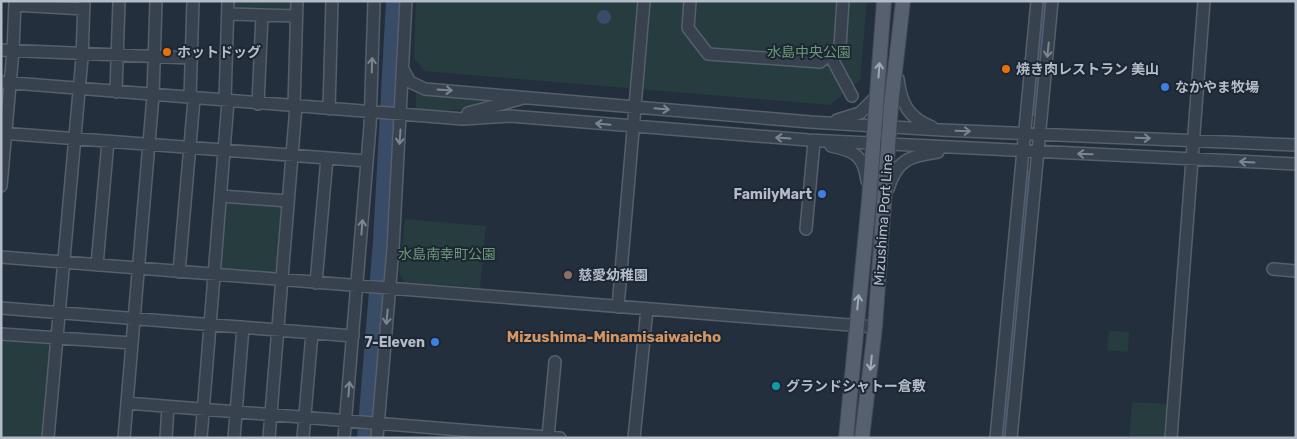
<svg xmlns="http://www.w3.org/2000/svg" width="1297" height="439" font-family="Rubik,'Noto Sans JP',sans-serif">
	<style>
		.green { fill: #263c3f }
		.water { fill: #394c67 }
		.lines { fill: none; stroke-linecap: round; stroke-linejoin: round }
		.stream { stroke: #394c67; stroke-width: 3 }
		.river { stroke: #394c67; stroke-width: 18 }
		.minor-casing { stroke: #565f6c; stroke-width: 14 }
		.major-casing { stroke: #414a57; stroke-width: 16 }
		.minor { stroke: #38414e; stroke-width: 11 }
		.major { stroke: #56606e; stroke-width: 14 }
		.oneway { stroke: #7c8592 }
		.oneway2 { stroke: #a1aab7 }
		.food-dot { fill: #e8710a; stroke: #1d2633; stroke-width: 2 }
		.shop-dot { fill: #3f7fe0; stroke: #1d2633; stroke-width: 2 }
		.education-dot { fill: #8d6e63; stroke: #1d2633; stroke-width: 2 }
		.culture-dot { fill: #0f9aa8; stroke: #1d2633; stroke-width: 2 }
		.labels { text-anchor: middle; stroke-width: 4; stroke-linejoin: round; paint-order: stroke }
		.poi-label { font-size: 14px; font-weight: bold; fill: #b4bcc9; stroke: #1d2633; text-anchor: start }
		.park-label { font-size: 14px; fill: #6b9a76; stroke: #1d2633 }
		.street-label { font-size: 14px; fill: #b4bcc9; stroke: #1d2633 }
		.neighbourhood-label { font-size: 15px; font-weight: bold; fill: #d59563; stroke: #1d2633 }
	</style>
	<rect width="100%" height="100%" fill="#242f3e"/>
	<!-- green -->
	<path class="green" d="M232 1H294V14L232 11Z
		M416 1H867L860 80 830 105 425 71 414 58Z
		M416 91 497 101C467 110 447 112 416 110Z
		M224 200 285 205 279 275 218 270Z
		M405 219 486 226 480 288 405 282 399 273Z
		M1109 331 1129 332 1128 352 1107 350Z
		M1 337 54 341 44 438H1Z
		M1132 402 1167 404 1164 438H1129Z"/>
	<!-- water -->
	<path class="water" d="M1042 1H1048L1038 116H1031Z
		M597 17a7 7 0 1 1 14 0a7 7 0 1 1-14 0Z
		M1025 169 1032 170 1006 438H1000Z"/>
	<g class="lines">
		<!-- stream -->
		<path class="stream" d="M361 438 373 297 388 1"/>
		<!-- river -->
		<path class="river" d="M366 438 382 242 395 1"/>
		<defs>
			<path id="minor" d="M690 1 688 28 708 54 820 62 840 46 843 1
				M15 5 84 9
				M228 14 296 16
				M1 50 191 58
				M830 55 852 96
				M404 71 410 82 425 89 810 122 942 130 1296 145
				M898 79C901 103 908 118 932 127
				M1 82 463 119 510 116 808 140 1296 164
				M116 92 119 1
				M190 98 193 1
				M225 101 228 1
				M258 104 262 15
				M294 106 297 1
				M329 109 332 1
				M468 113 520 99
				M837 120 860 113 877 96
				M1 133 367 161
				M831 146C855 151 864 156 867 181
				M1 186 13 51 15 1
				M888 189C897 160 909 156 938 152
				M221 196 288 201
				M806 229 814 142
				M1 257 875 327
				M97 265 108 141
				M1273 269 1296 271
				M179 272 194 99
				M316 283 327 158
				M618 307 644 1
				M1 308 353 336
				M1 334 132 343
				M127 403 560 438
				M548 437 555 362
				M48 438 82 58 84 1
				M124 438 153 96 156 1
				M166 438 168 407
				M201 438 228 101
				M234 438 243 327
				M269 438 296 106
				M303 438 312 333
				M344 438 370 126 374 1
				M377 438 393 249 406 1
				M634 438 647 309
				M996 438 1037 1
				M1011 438 1052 1
				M1171 438 1204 1"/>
			<path id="major" d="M846 438 869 200 884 1
				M862 438 875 327 891 106 903 1"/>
		</defs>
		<!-- minor casing -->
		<use href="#minor" class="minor-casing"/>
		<!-- major casing -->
		<use href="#major" class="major-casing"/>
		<!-- minor -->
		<use href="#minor" class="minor"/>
		<!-- major -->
		<use href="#major" class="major"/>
	</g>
	<!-- one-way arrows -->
	<defs><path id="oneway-shaft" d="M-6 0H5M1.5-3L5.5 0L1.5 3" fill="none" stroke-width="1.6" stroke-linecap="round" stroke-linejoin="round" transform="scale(1.25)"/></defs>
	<g class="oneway">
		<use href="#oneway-shaft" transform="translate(1048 50) rotate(96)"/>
		<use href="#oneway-shaft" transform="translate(372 65) rotate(-88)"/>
		<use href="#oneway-shaft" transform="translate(445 90) rotate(4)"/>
		<use href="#oneway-shaft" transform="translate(662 109) rotate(5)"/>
		<use href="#oneway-shaft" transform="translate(603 124) rotate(-175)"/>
		<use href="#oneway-shaft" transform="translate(963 131) rotate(2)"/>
		<use href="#oneway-shaft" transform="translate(400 137) rotate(94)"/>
		<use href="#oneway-shaft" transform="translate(783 138) rotate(-176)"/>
		<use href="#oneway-shaft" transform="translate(1143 138) rotate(2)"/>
		<use href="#oneway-shaft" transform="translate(1085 154) rotate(-178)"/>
		<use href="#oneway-shaft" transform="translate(1247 162) rotate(-177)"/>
		<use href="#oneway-shaft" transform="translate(362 227) rotate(-85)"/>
		<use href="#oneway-shaft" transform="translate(387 317) rotate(95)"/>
		<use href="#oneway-shaft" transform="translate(349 389) rotate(-85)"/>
	</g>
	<g class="oneway2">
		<use href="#oneway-shaft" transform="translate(879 70) rotate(-86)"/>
		<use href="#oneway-shaft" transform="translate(858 302) rotate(-84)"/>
		<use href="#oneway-shaft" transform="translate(871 363) rotate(96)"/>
	</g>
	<!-- markers -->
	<g class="food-dot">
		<circle cx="167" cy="52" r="5"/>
		<circle cx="1006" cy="69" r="5"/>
	</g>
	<g class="shop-dot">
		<circle cx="1165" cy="87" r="5"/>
		<circle cx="822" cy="194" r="5"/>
		<circle cx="435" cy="342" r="5"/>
	</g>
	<circle class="education-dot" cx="568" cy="275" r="5"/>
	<circle class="culture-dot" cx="776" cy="386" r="5"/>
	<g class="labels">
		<!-- poi labels -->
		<g class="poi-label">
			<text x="177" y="57">ホットドッグ</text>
			<text x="1016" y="74">焼き肉レストラン 美山</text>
			<text x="1175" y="92">なかやま牧場</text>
			<text x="812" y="199" text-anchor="end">FamilyMart</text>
			<text x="578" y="280">慈愛幼稚園</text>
			<text x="425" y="347" text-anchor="end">7-Eleven</text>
			<text x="786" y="391">グランドシャトー倉敷</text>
		</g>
		<!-- park labels -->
		<g class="park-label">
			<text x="809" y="57">水島中央公園</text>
			<text x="447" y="259">水島南幸町公園</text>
		</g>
		<!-- street labels -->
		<g class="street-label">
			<text transform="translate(883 220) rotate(-86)" y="5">Mizushima Port Line</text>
		</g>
		<!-- neighbourhood labels -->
		<g class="neighbourhood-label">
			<text x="614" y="342">Mizushima-Minamisaiwaicho</text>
		</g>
	</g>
	<!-- border -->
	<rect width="1297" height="439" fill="none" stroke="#b4bcc9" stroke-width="5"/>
</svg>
